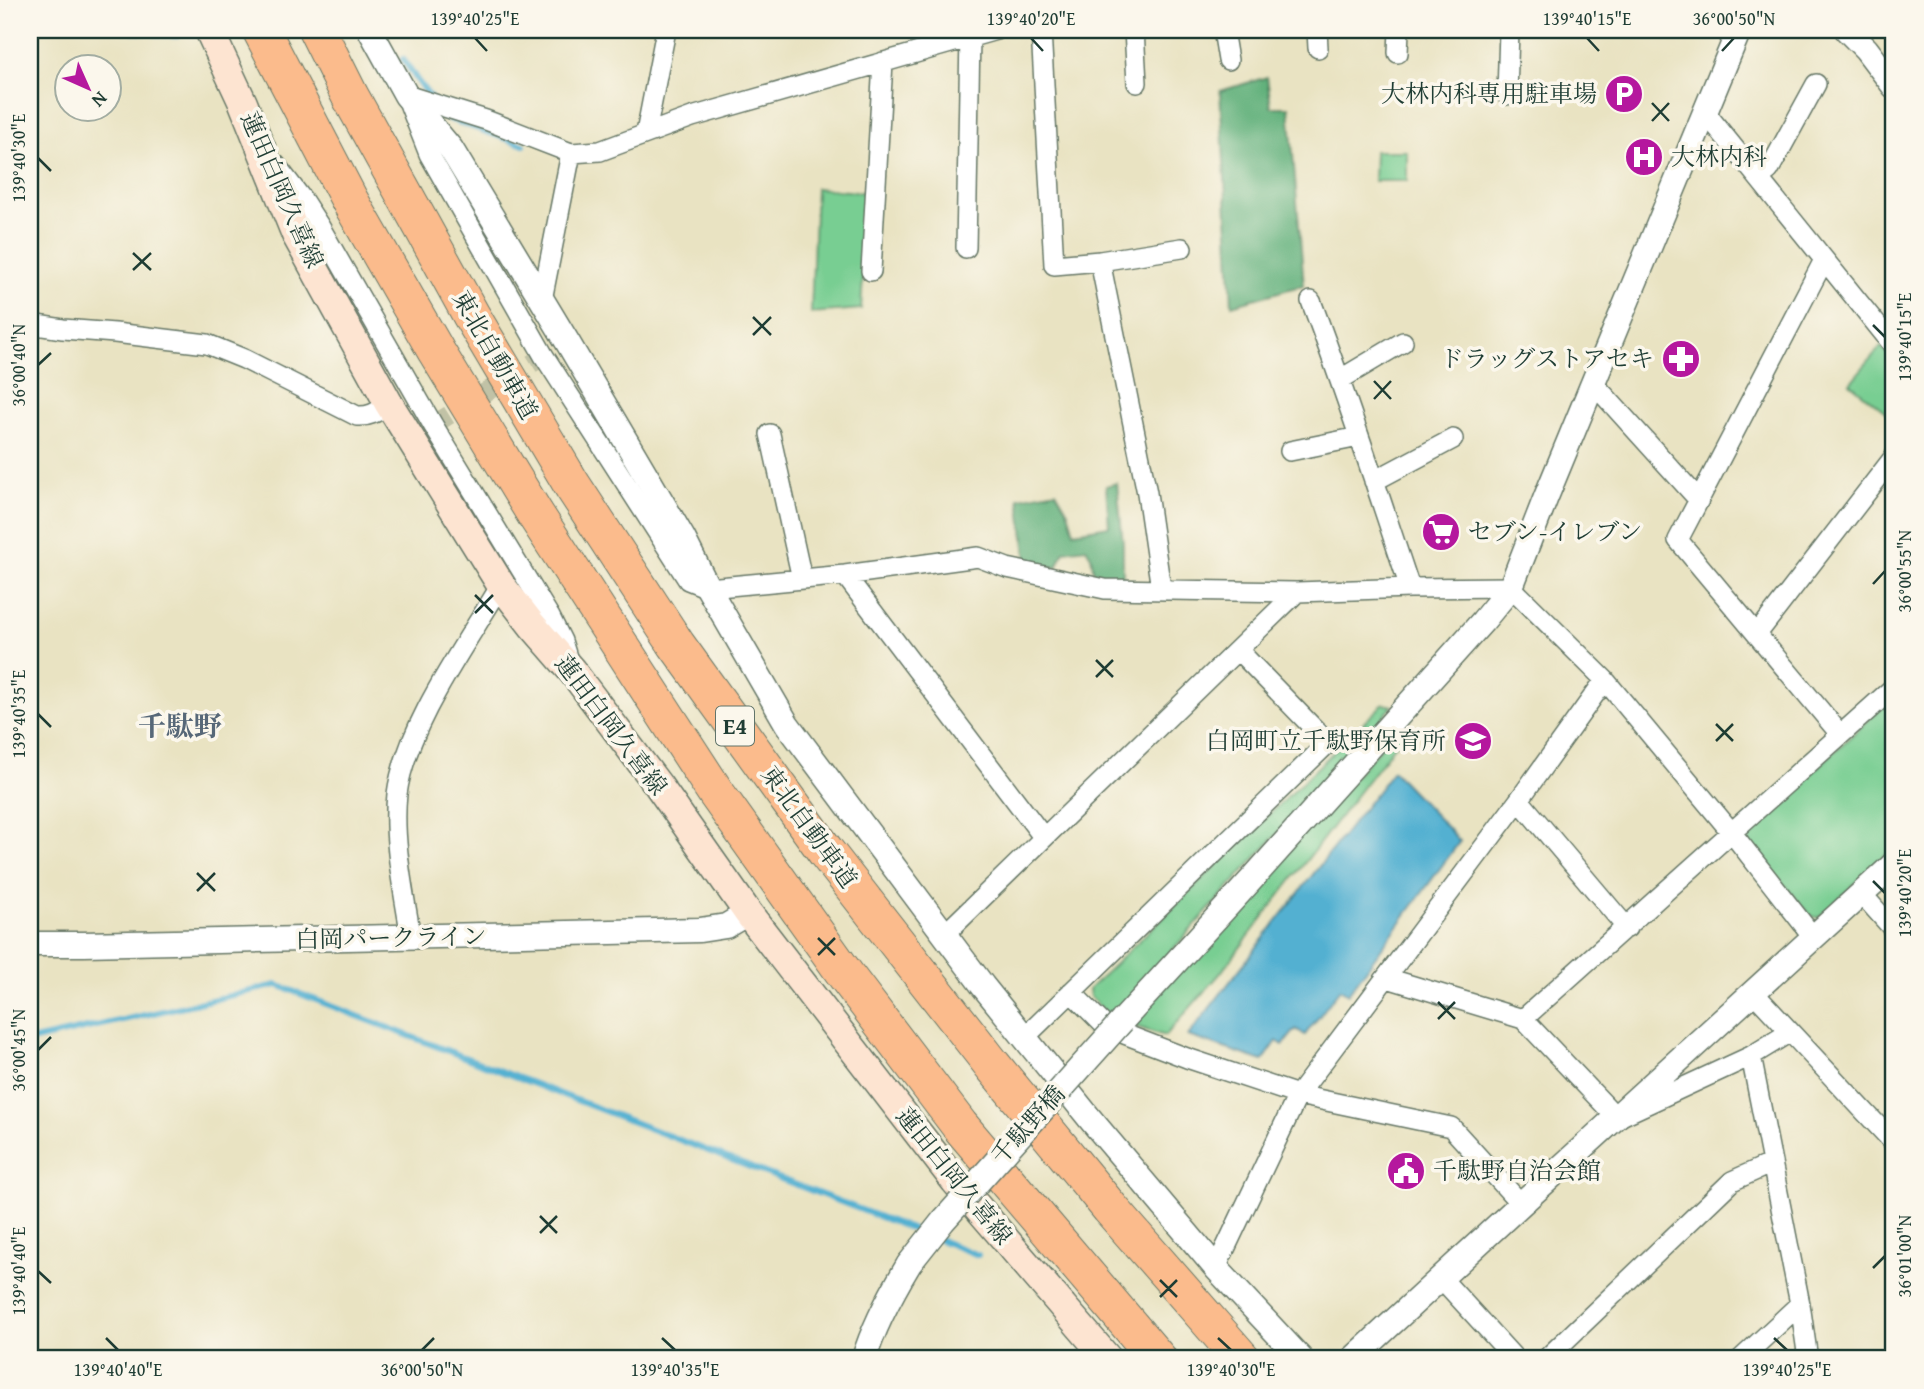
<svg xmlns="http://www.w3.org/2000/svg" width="1924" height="1389" font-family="'Gentium Book Plus','Noto Serif JP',serif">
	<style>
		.green { fill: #78ce92; stroke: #4c8663; stroke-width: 2 }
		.forest { fill: #62b17c; stroke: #407758; stroke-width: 2 }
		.water { fill: #52b0d1; stroke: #387682; stroke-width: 2 }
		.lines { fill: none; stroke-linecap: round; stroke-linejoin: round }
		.stream { stroke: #52b0d1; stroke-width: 6 }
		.minor-tunnel { stroke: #c1c2a6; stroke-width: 19; stroke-dasharray: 19 10; stroke-linecap: butt }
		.minor-casing { stroke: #676; stroke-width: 22 }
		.tertiary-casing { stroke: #676; stroke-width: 27 }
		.secondary-casing { stroke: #676; stroke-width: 31 }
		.motorway-casing { stroke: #676; stroke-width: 39 }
		.minor { stroke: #fff; stroke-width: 19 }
		.tertiary { stroke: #fff; stroke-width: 24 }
		.secondary { stroke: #fde4d1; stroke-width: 28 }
		.motorway { stroke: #fbbb8c; stroke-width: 37 }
		.tertiary-bridge-casing { stroke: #676; stroke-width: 27; stroke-linecap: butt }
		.tertiary-bridge { stroke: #fff; stroke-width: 24 }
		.ticks { fill: none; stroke: #1f3d34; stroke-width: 2.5 }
		.labels { text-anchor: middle; stroke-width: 7; stroke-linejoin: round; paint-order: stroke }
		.shield { fill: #fbf7ec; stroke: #61756b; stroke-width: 2 }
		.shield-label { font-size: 23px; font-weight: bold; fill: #1f3d34 }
		.poi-label { font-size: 24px; fill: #1f3d34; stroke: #fbf7ec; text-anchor: end }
		.street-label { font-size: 24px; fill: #1f3d34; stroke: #fbf7ec }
		.quarter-label { font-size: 28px; font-weight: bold; fill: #576878; stroke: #fbf7ec }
		.neatline { fill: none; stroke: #1f3d34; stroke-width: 2.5 }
		.ticks-label { font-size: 18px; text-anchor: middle; fill: #1f3d34 }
	</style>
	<rect width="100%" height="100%" fill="#fbf7ec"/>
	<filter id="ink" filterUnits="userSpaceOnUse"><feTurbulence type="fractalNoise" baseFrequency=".0143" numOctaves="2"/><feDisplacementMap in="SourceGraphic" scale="14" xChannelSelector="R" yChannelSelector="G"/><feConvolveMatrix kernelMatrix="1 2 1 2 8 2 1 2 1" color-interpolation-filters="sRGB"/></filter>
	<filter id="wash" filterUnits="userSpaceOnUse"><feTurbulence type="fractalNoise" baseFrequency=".00686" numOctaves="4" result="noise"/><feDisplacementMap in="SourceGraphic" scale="28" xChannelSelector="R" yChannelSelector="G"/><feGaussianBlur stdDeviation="1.57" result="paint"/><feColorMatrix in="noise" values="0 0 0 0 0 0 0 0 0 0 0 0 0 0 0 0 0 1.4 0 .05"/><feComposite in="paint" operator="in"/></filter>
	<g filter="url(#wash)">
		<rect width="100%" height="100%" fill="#e9e3c2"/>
		<!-- green -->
		<path class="green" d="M1375 151H1407V181H1374Z
			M816 188 868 193 861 309 811 313Z
			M1881 346 1894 362V419L1850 383Z
			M1894 696V848L1818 918 1811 916 1748 844 1749 831Z
			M1383 704 1393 706 1111 1018 1090 997 1089 989Z
			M1397 729H1407L1219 975 1165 1036 1131 1025Z"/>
		<!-- forest -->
		<path class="forest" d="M1267 77 1271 107H1289L1304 285 1232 305 1220 91Z
			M1117 483 1123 543V578L1110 579 1094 574 1091 556 1086 548 1064 551 1057 568 1027 562 1019 498 1056 491 1068 512 1074 532 1109 526 1106 486Z"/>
		<!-- water -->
		<path class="water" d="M1393 771 1460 841 1348 994 1340 989 1305 1035 1296 1029 1283 1045 1277 1041 1263 1061 1188 1036Z"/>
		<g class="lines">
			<!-- stream -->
			<path class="stream" d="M124 30 177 36
				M403 59 417 80 430 97
				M444 113 449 119 524 145
				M30 1041 277 985 924 1234
				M937 1239 978 1255"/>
		</g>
	</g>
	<g filter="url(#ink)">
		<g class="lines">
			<!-- minor-tunnel -->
			<path class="minor-tunnel" d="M433 425 544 356"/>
			<defs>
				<path id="minor" d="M1041 30 1054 265 1100 261 1147 493 1161 589
					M1134 30 1137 83
					M1223 30 1228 60
					M1317 30 1318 48
					M1398 53 1399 30
					M406 95 486 120 571 153 600 151 692 117 996 30
					M1507 95 1509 30
					M410 106 429 154 544 356 688 580 708 588 845 575 978 557 1007 568 1105 589 1297 592 1410 588 1511 587 1605 680 1732 833 1814 938
					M1705 112 1894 346
					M646 133 666 30
					M276 165 302 199 320 227 433 425 550 617 562 641 567 657
					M1759 178 1769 170 1816 84
					M966 248 970 37
					M1824 260 1678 540 1840 734
					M1100 261 1182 248
					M871 271 883 62
					M542 300 571 153
					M1311 301C1347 396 1378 492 1410 588
					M30 324 63 329 115 333 207 344 244 359 357 416C371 417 378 411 389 404
					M1341 379 1403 342
					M1594 384 1699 500
					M770 434 802 579
					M1290 451 1359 437
					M1374 481 1453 439
					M845 575 1044 838
					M1757 634 1894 457
					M1519 800 1627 928
					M1861 893 1894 930
					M945 934 1297 592
					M411 937C404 893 392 839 397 794 406 726 466 644 501 585
					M1387 978 1523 1019 1617 1118 1751 1056 1790 1032
					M1071 992 1106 1027 1187 1058 1298 1095 1451 1127 1521 1204
					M1753 992 1894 1143
					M1523 1019 1894 687
					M1025 1037 1328 743 1238 650
					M1751 1056 1800 1304 1808 1359
					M1216 1268 1298 1095 1519 800 1605 680
					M1441 1278 1515 1359
					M1546 1359 1732 1181 1772 1163
					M1741 1359 1800 1304"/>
				<path id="tertiary" d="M370 30 406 95 451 149 568 343 683 538 708 588 787 724 983 986 1091 1120 1216 1268 1301 1359
					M1847 30 1866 49 1894 86
					M30 944H84L700 930 726 926 748 913
					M1122 1021 1252 879 1483 621 1511 587 1546 497 1739 30
					M864 1359C874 1325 891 1294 909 1264
					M1353 1359 1521 1204 1894 864"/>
				<path id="secondary" d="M209 30 243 103 296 235 389 404 501 585 532 625 572 671 658 785 748 913 955 1181 1108 1359"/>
				<path id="motorway" d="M261 30 350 201 436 351 535 514 716 793 847 977 960 1126 1158 1359
					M317 30 350 96 471 315 572 485 676 644 826 852 993 1066 1110 1208 1242 1359"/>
			</defs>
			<!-- minor casing -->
			<use href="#minor" class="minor-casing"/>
			<!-- tertiary casing -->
			<use href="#tertiary" class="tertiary-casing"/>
			<!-- secondary casing -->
			<use href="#secondary" class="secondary-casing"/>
			<!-- motorway casing -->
			<use href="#motorway" class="motorway-casing"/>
			<!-- minor -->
			<use href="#minor" class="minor"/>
			<!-- tertiary -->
			<use href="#tertiary" class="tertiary"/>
			<!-- secondary -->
			<use href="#secondary" class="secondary"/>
			<!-- motorway -->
			<use href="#motorway" class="motorway"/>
			<defs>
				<path id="tertiary-bridge" d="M909 1264 943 1221 1122 1021"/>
			</defs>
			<!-- tertiary-bridge casing -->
			<use href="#tertiary-bridge" class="tertiary-bridge-casing"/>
			<!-- tertiary-bridge -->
			<use href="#tertiary-bridge" class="tertiary-bridge"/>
		</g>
	</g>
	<!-- ticks -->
	<path class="ticks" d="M475 38 487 51M1031 38 1043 51M1587 38 1599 51M1722 51 1734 38M1652 103 1669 121M1652 121 1669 103M38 158 51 171M133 253 151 270M133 270 151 253M753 317 771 335M1873 325 1885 337M753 335 771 317M38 365 51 353M1374 381 1391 399M1374 399 1391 381M1873 584 1885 571M475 595 493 613M475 613 493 595M1096 660 1113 677M1096 677 1113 660M38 714 51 727M1716 724 1733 741M1716 741 1733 724M197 873 215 891M1873 881 1885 893M197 891 215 873M818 938 835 955M818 955 835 938M1438 1002 1455 1019M1438 1019 1455 1002M38 1050 51 1037M540 1216 557 1233M540 1233 557 1216M1873 1268 1885 1256M38 1271 51 1283M1160 1280 1177 1297M1160 1297 1177 1280M106 1338 118 1350M662 1338 675 1350M1218 1338 1231 1350M1774 1338 1787 1350M422 1350 434 1338"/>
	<!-- icons -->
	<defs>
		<symbol id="parking-disc" viewBox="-11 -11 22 22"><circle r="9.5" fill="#b5179e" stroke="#fbf7ec"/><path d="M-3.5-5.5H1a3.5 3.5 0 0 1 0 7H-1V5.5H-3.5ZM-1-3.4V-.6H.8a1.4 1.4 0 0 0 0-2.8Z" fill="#fff"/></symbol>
		<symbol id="hospital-disc" viewBox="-11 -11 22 22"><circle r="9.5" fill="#b5179e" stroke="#fbf7ec"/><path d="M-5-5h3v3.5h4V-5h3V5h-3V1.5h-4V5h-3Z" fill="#fff"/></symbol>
		<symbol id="pharmacy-disc" viewBox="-11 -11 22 22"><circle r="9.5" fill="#b5179e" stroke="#fbf7ec"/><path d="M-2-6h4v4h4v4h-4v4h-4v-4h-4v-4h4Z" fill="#fff"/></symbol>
		<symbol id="supermarket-disc" viewBox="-11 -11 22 22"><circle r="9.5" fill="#b5179e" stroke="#fbf7ec"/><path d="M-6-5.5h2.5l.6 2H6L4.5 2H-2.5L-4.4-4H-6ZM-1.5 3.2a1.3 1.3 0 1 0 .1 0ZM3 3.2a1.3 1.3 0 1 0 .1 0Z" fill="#fff"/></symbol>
		<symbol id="school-disc" viewBox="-11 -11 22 22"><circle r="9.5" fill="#b5179e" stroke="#fbf7ec"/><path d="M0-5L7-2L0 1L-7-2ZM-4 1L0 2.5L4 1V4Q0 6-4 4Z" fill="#fff"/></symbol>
		<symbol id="civic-disc" viewBox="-11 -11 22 22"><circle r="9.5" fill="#b5179e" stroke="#fbf7ec"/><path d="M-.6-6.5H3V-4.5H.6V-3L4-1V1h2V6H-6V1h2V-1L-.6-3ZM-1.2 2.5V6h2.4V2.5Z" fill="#fff"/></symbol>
	</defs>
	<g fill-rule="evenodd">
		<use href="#parking-disc" x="1602" y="72" width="44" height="44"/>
		<use href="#hospital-disc" x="1622" y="135" width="44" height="44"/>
		<use href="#pharmacy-disc" x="1659" y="337" width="44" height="44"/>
		<use href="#supermarket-disc" x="1419" y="510" width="44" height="44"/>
		<use href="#school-disc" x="1451" y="719" width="44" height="44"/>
		<use href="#civic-disc" x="1384" y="1149" width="44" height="44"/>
	</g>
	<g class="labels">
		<!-- shield labels -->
		<rect class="shield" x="716" y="706.5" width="38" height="39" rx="5"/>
		<g class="shield-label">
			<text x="735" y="734">E4</text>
		</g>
		<!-- poi labels -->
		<g class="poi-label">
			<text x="1597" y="102">大林内科専用駐車場</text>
			<text x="1671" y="165" text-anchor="start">大林内科</text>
			<text x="1654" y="367">ドラッグストアセキ</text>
			<text x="1468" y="540" text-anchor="start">セブン-イレブン</text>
			<text x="1446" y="749">白岡町立千駄野保育所</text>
			<text x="1433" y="1179" text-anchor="start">千駄野自治会館</text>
		</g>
		<!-- street labels -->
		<g class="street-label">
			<text transform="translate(282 190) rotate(66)" y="8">蓮田白岡久喜線</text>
			<text transform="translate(495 355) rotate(60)" y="8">東北自動車道</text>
			<text transform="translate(611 725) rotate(53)" y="8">蓮田白岡久喜線</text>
			<text transform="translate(809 827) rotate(54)" y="8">東北自動車道</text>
			<text transform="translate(391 938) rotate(-1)" y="8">白岡パークライン</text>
			<text transform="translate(1028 1125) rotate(-48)" y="8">千駄野橋</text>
			<text transform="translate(954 1176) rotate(51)" y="8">蓮田白岡久喜線</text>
		</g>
		<!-- quarter labels -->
		<g class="quarter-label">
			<text x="180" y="736">千駄野</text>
		</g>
	</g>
	<!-- margin -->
	<rect width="1924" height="1389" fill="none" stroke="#fbf7ec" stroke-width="77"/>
	<!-- north arrow -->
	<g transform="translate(88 88) rotate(135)"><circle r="33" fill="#fbf7ec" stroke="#a3ada2" stroke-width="2"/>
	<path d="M0-5L12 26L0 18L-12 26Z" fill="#b5179e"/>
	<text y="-10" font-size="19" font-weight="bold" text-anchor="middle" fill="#1f3d34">N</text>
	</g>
	<rect x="38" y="38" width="1847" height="1312" class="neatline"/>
	<g class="ticks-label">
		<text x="475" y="25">139°40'25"E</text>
		<text x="1031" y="25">139°40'20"E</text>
		<text x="1587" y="25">139°40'15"E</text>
		<text x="1734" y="25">36°00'50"N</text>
		<text transform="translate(19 158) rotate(-90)" y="6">139°40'30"E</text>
		<text transform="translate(1905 337) rotate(-90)" y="6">139°40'15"E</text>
		<text transform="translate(19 365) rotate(-90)" y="6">36°00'40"N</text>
		<text transform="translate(1905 571) rotate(-90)" y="6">36°00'55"N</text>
		<text transform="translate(19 714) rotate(-90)" y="6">139°40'35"E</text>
		<text transform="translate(1905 893) rotate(-90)" y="6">139°40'20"E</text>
		<text transform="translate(19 1050) rotate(-90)" y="6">36°00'45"N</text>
		<text transform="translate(1905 1256) rotate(-90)" y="6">36°01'00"N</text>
		<text transform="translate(19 1271) rotate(-90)" y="6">139°40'40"E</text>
		<text x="118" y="1376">139°40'40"E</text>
		<text x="422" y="1376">36°00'50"N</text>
		<text x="675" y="1376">139°40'35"E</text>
		<text x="1231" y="1376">139°40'30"E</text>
		<text x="1787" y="1376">139°40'25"E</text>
	</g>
</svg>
